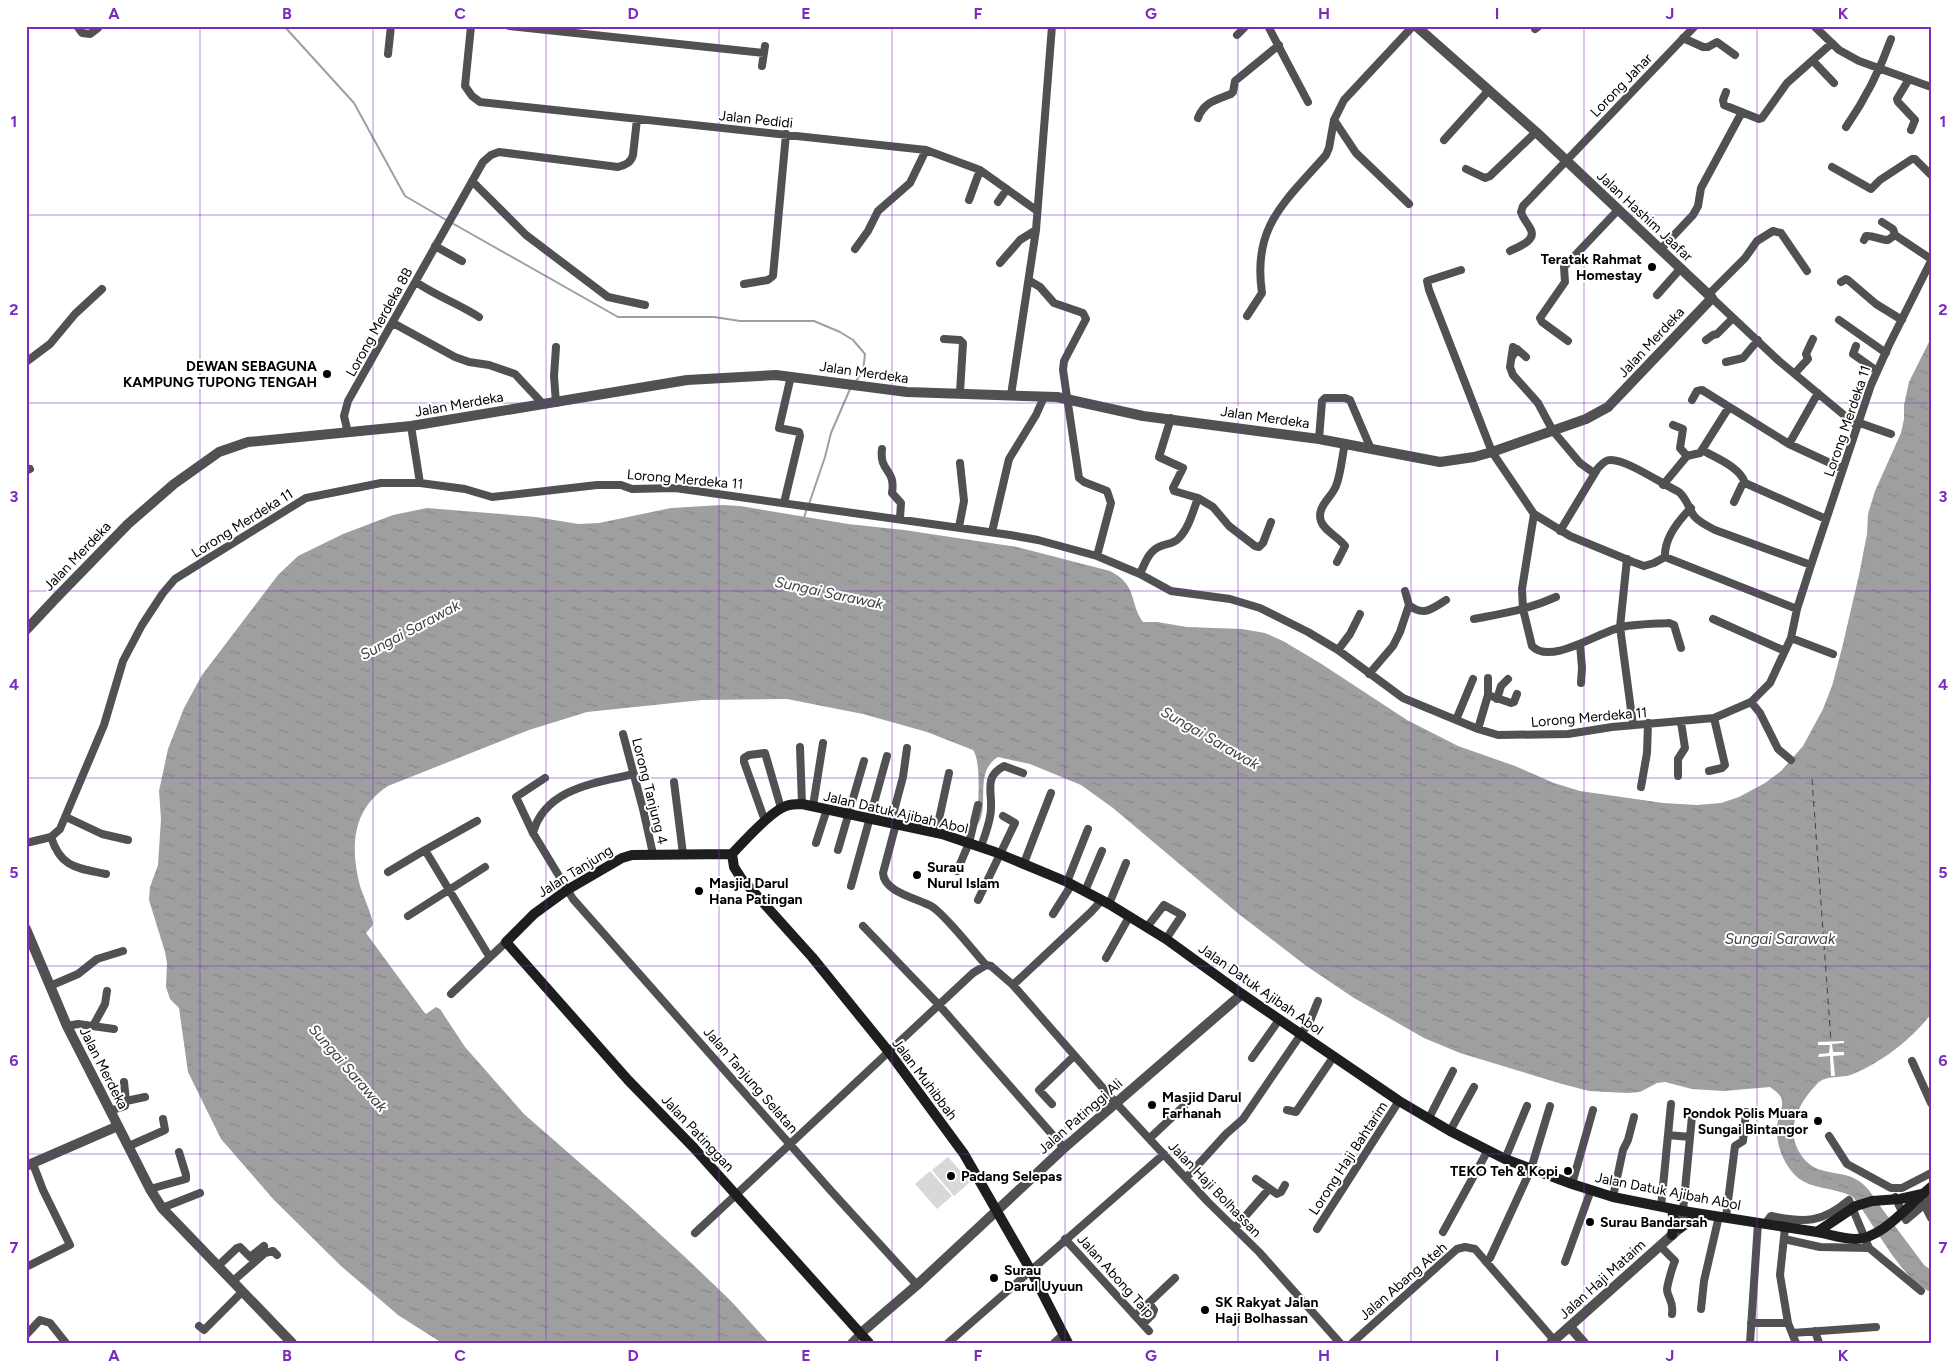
<svg xmlns="http://www.w3.org/2000/svg" width="1957" height="1369" font-family="Figtree,sans-serif">
	<style>
		.pitch { fill: #d8d8d8 }
		.water { fill: url(#water-ripples) }
		.pier { fill: #fff }
		.lines { fill: none; stroke-linecap: round; stroke-linejoin: round }
		.stream { stroke: #9f9f9f; stroke-width: 2 }
		.ferry { stroke: #404040; stroke-width: 1; stroke-dasharray: 6 5; stroke-linecap: butt }
		.minor { stroke: #515151; stroke-width: 8 }
		.tertiary { stroke: #515151; stroke-width: 10 }
		.secondary { stroke: #1e1e1e; stroke-width: 10 }
		.secondary-bridge { stroke: #1e1e1e; stroke-width: 10 }
		.grid { fill: none; stroke: #7b2cbf; stroke-width: 1; stroke-opacity: 0.55 }
		.poi-dot { fill: #000; stroke: #fff; stroke-width: 2 }
		.labels { text-anchor: middle; stroke-width: 4; stroke-linejoin: round; paint-order: stroke }
		.street-label { font-size: 14px; fill: #000; stroke: #fff }
		.poi-label { font-size: 14px; font-weight: bold; fill: #000; stroke: #fff; text-anchor: start }
		.water-label { font-size: 15px; font-style: italic; fill: #404040; stroke: #fff }
		.neatline { fill: none; stroke: #7b2cbf; stroke-width: 2 }
		.grid-label { font-size: 16px; text-anchor: middle; font-weight: bold; fill: #7b2cbf }
	</style>
	<defs>
		<pattern id="water-ripples" width="26" height="14" patternUnits="userSpaceOnUse" patternTransform="scale(1.25)"><rect width="26" height="14" fill="#9f9f9f"/><path d="M2 4q2-2 4 0t4 0M15 11q2-2 4 0t4 0" fill="none" stroke="#878787"/></pattern>
	</defs>
	<rect width="100%" height="100%" fill="#fff"/>
	<!-- pitch -->
	<path class="pitch" d="M948 1157 970 1182 954 1196 932 1170Z
		M930 1171 952 1196 937 1209 915 1184Z"/>
	<!-- water -->
	<path class="water" d="M1931 338V1014C1912 1039 1882 1062 1853 1074 1842 1079 1826 1074 1817 1084 1796 1106 1782 1135 1806 1161 1820 1176 1843 1170 1859 1181 1869 1188 1876 1200 1883 1210 1897 1229 1911 1247 1924 1265L1931 1270V1292C1901 1280 1874 1223 1853 1197 1833 1186 1810 1191 1794 1174 1781 1160 1774 1138 1778 1120 1779 1115 1783 1107 1782 1102 1782 1095 1775 1091 1770 1087L1724 1091 1692 1089 1665 1082 1657 1083 1640 1092 1627 1093 1589 1091 1562 1084 1460 1053 1424 1038 1354 998 1305 965 1240 915 1113 808 1081 785 1030 764 998 757C972 773 992 808 976 827 978 812 982 761 973 750L927 732 863 714 787 699 702 700 587 712 529 730 388 786C352 809 350 847 360 886 364 898 370 910 373 923L372 926 366 933 424 1012 426 1014 436 1007 440 1009 465 1047 524 1114 627 1204 685 1257 731 1301 769 1343H442L398 1315 341 1266 274 1200 221 1139 188 1072 179 1008 170 999 166 987 167 963 165 952 149 900 150 887 158 865 161 819 159 791 168 749 184 708 202 675 278 575 298 556 343 534 393 515 427 508 536 517 578 524 599 523 671 508 722 505 740 506 848 524 904 530 1017 547 1110 571C1138 585 1129 603 1143 622H1157L1187 627 1242 629 1265 633 1283 641 1320 663 1407 720 1458 746 1515 766 1554 783 1580 791 1663 803 1697 805 1721 803 1739 797 1765 783 1781 771 1803 746 1823 709 1832 686 1842 648 1859 575 1867 534 1868 514 1875 491 1901 433 1904 419V405L1909 382Z"/>
	<!-- pier -->
	<path class="pier" d="M1844 1041V1043L1832 1044 1833 1052H1844V1055L1833 1056 1835 1076H1831L1830 1056 1818 1057 1819 1054 1829 1053 1830 1045H1818V1042Z"/>
	<g class="lines">
		<!-- stream -->
		<path class="stream" d="M284 26 354 103 405 196 448 221
			M452 223 618 317H714L740 321H814L840 332 853 340 865 354 863 371 856 381
			M809 504 825 457 831 433 850 389
			M804 518 807 508"/>
		<!-- ferry -->
		<path class="ferry" d="M1812 779 1831 1041"/>
		<!-- minor -->
		<path class="minor" d="M77 26 82 33 90 34 98 28
			M471 26 465 86 472 96 480 102 926 150 980 170 1036 210
			M509 26 764 53
			M1268 26 1308 102
			M1814 26 1839 50 1859 61 1931 87
			M1535 29 1539 26
			M1237 35 1246 26
			M1683 38 1703 47H1708L1717 42 1735 55
			M388 54 391 26
			M1813 61 1834 83
			M762 66 765 46
			M1909 79 1897 99 1898 102 1915 120 1911 130
			M1726 92 1723 100 1724 105 1759 119 1762 118 1787 83 1832 43
			M1198 118C1204 102 1216 100 1231 94L1233 92 1235 81 1279 45
			M1334 120 1356 153 1409 204
			M1846 127C1866 98 1879 73 1891 39
			M1444 140 1489 90
			M1832 167 1871 189 1880 180 1912 159H1915L1931 175
			M1466 169 1485 178 1490 176 1536 132
			M472 181 526 235 608 297 645 305
			M969 200 980 170
			M998 202 1007 189
			M1882 222 1893 229 1895 235
			M1864 240 1866 236C1873 235 1880 240 1888 240L1895 235 1931 259
			M435 246 462 261
			M855 249 868 231 878 211 910 183 926 150
			M1661 249 1693 215 1698 206 1701 188 1742 112
			M1510 251C1518 247 1536 241 1531 230 1528 223 1523 219 1521 212L1523 206 1695 26
			M1000 263 1020 240 1036 230
			M1461 270 1427 281 1429 290 1492 452 1534 514 1570 536 1633 562 1644 566 1654 563 1665 557 1797 609
			M1030 281 1040 287 1054 303 1083 313 1086 319 1064 361 1063 370 1079 478 1084 482 1107 491 1111 503 1097 556
			M416 282C436 296 459 304 479 317
			M1841 282 1846 279 1848 280 1876 304 1902 320
			M744 284 768 280 773 276 786 134
			M1657 295 1681 268
			M1708 295 1745 258 1757 241 1773 231 1781 233 1807 271
			M1712 298 1779 361 1856 425
			M1247 316 1262 293C1252 226 1285 202 1326 155L1329 148 1334 120 1344 100 1413 26
			M1839 320 1886 353
			M393 323 455 357 469 362 489 365 515 374 543 404
			M944 339 960 340 963 343 960 392
			M1706 340 1713 335 1717 334 1733 318
			M1568 341 1542 322 1540 318 1565 282 1564 267 1618 210
			M1856 346 1853 354 1877 371
			M1513 347 1510 367 1513 375 1538 403 1553 431 1580 463 1594 473
			M1512 357 1517 349 1526 357
			M26 362 50 344 75 314 102 289
			M1726 362 1743 358 1758 340
			M1795 373 1808 359 1806 354 1813 339
			M1011 395 1036 230 1052 26
			M1692 400 1697 391 1702 390 1789 444 1843 469
			M556 403 554 376 556 347
			M1171 418 1159 457 1183 468 1173 488 1174 491 1198 498 1213 507 1229 526 1255 546 1259 547 1263 543 1271 522
			M1857 422 1891 434
			M1673 425 1683 429 1680 448 1687 456 1700 453 1729 407
			M411 426 420 483
			M348 433 344 416 348 401 483 162 491 155 499 152 618 167C625 165 631 163 633 155L637 119
			M1319 439 1322 401 1325 398H1345L1350 400 1371 449
			M1789 444 1818 393
			M882 449C879 473 896 468 892 493L901 503 900 518
			M1702 450C1716 458 1740 467 1745 483
			M26 471 30 469
			M1663 485 1687 456
			M1734 502 1742 485 1745 483 1826 519
			M784 503 800 436 799 432 779 428 791 376
			M1534 514 1522 589 1523 609 1532 646C1551 666 1600 631 1622 627 1637 624 1653 624 1669 623L1674 625 1681 648
			M959 527 964 501 960 463
			M1560 531 1598 468C1601 465 1605 460 1610 460 1626 459 1662 484 1679 492 1687 499 1688 507 1694 516 1699 522 1707 526 1715 530L1811 565
			M992 532 1009 459 1036 415 1044 397
			M1665 557C1664 538 1679 520 1691 508
			M1627 559 1620 627 1633 725
			M1337 562 1345 546C1339 537 1324 531 1321 521 1316 507 1332 497 1336 486 1341 473 1342 457 1345 443
			M1140 574C1145 563 1149 550 1161 546 1168 543 1174 544 1179 538 1189 528 1193 511 1198 498
			M1409 605C1423 617 1432 609 1446 600
			M1474 619C1505 613 1527 610 1556 597
			M1713 619 1785 651
			M1791 638 1833 654
			M1580 644 1582 668 1581 683
			M1338 650 1350 634 1360 614
			M1369 674 1393 646 1400 632 1409 605 1405 591
			M1488 695 1511 703 1514 702 1517 694
			M1497 699 1501 686 1508 679
			M1751 702 1760 713 1778 749 1791 760
			M1456 720 1473 679
			M1478 729 1488 695V678
			M623 734 643 809 653 854
			M800 747 802 804
			M1709 771 1722 768 1725 765 1714 718
			M1678 776V759L1685 748 1681 722
			M545 778 516 797 533 833 573 899 832 1192 917 1285
			M674 782 683 854
			M1641 787 1647 753 1648 723
			M813 806 823 743
			M66 817 102 834 128 840
			M477 821 425 850 489 956
			M765 821 744 762V758L749 755 765 753 781 808
			M891 822 903 777 907 748
			M896 824 883 873C884 892 916 898 931 906 944 913 974 952 986 965
			M533 833C545 788 596 783 634 774
			M936 833 949 773
			M51 837C61 868 77 868 106 874
			M26 843 51 837 60 829 104 725 123 661 142 625 163 593 175 579 306 498 381 483H420L465 489 492 497 597 485H621L632 489 675 488 1010 535 1038 540 1097 556 1140 574 1171 591 1230 599 1260 608 1308 632 1338 650 1403 698 1478 729 1498 735 1568 734 1612 727 1714 718 1751 702 1770 683 1791 638 1797 609 1811 565 1871 385 1889 345 1931 261
			M816 843 827 809
			M981 847C985 834 991 821 991 808 992 790 984 777 1004 766L1023 773
			M838 850 864 761
			M1024 863 1051 793
			M957 871 969 843 978 805
			M388 872 425 850
			M1067 882 1088 829
			M851 886 887 756
			M1085 891 1102 851
			M978 900 1015 823 1003 816
			M1109 904 1126 863
			M1053 914 1072 884
			M408 916 485 867
			M863 926 939 1005 1064 1148
			M1147 927 1164 905 1182 915 1166 939
			M1106 958 1129 917
			M1013 985 1091 912 1102 900
			M50 986 78 974 97 959 123 951
			M451 994 506 942
			M67 1026 78 1024 114 1029
			M93 1026 105 1004 107 991
			M1252 1058 1279 1020
			M1912 1061 1931 1103
			M126 1101 145 1097
			M1052 1104 1039 1090 1074 1056
			M1287 1110 1296 1112 1298 1109 1334 1056
			M110 1111 125 1106 126 1101 124 1082
			M1429 1118 1453 1071
			M1450 1131 1474 1087
			M1668 1135 1690 1137
			M1829 1136 1847 1164 1891 1188H1902L1931 1173
			M1150 1138 1185 1105
			M129 1146 165 1130 163 1119
			M1505 1159 1527 1106
			M1186 1178 1226 1134 1243 1119 1310 1021 1318 1001
			M1256 1179 1277 1194 1281 1192 1285 1185
			M1572 1184 1593 1110
			M150 1189 186 1179V1175L179 1152
			M1613 1197 1623 1150 1628 1140 1634 1117
			M1895 1197 1906 1220 1931 1199
			M1924 1204 1931 1218
			M1661 1207 1671 1104
			M162 1208 200 1193
			M1683 1211 1692 1116
			M1726 1217 1735 1146 1743 1141 1746 1112
			M1765 1224 1771 1216C1805 1223 1822 1223 1849 1200L1869 1248 1921 1291
			M1235 1228 1269 1189
			M1785 1228 1780 1275 1788 1323 1796 1343
			M1317 1229 1399 1101
			M1443 1232 1488 1150
			M695 1233 973 973 986 965 991 966 1013 985 1116 1103 1208 1202 1259 1252 1340 1343
			M1065 1239 1149 1331
			M1784 1239 1820 1247 1869 1248
			M1660 1246 1675 1261C1673 1265 1667 1285 1667 1290 1668 1299 1674 1301 1672 1314
			M1486 1262 1490 1258 1531 1169 1550 1106
			M1565 1262 1591 1190
			M218 1266 237 1248 240 1247 250 1257 264 1246
			M26 1267 70 1245 43 1190 33 1164
			M233 1281 265 1253 273 1251 277 1255
			M1701 1309 1704 1281 1719 1216
			M1135 1316 1175 1278
			M1751 1323H1788
			M1143 1324 1152 1315 1154 1310 1149 1303
			M199 1326 204 1330 242 1292
			M1815 1331 1819 1343
			M1792 1333 1876 1327
			M26 1335 40 1320 50 1323 66 1343
			M851 1343 861 1333
			M948 1343 1164 1154
			M1054 1343 1064 1334
			M1352 1343 1457 1249 1465 1247 1475 1249 1554 1340
			M1750 1343 1758 1223"/>
		<!-- tertiary -->
		<path class="tertiary" d="M26 630 55 599 128 524 174 484 219 452 248 442 411 426 687 380 776 375 907 392 1057 397 1143 416 1319 439 1440 462 1474 457 1492 452 1586 419 1608 407 1712 298 1536 132 1416 26
			M26 929 67 1026 118 1126 26 1166
			M118 1126 150 1189 162 1208 292 1343
			M1570 1327 1584 1343
			M861 1333 917 1285 1064 1148 1242 994
			M1551 1343 1680 1228 1683 1211"/>
		<!-- secondary -->
		<path class="secondary" d="M732 854C743 842 771 811 786 806 791 804 797 804 802 804L942 834 995 852 1067 882 1109 904 1166 939 1242 994 1399 1101 1450 1131 1505 1159 1572 1184 1613 1197 1683 1211 1817 1232
			M732 854 632 855 622 858 567 890 534 914 506 942 628 1080 694 1148 869 1343
			M732 854 734 867 741 878 812 957 889 1052 964 1154 1030 1269 1068 1343
			M1923 1194 1931 1187
			M1672 1209 1674 1223 1672 1235
			M1680 1228 1701 1214"/>
		<!-- secondary-bridge -->
		<path class="secondary-bridge" d="M1817 1232C1829 1234 1843 1239 1856 1239 1880 1239 1905 1209 1923 1194
			M1817 1232 1856 1206 1872 1201 1900 1199 1922 1194"/>
	</g>
	<!-- grid -->
	<path class="grid" d="M200 26V1343M373 26V1343M546 26V1343M719 26V1343M892 26V1343M1065 26V1343M1238 26V1343M1411 26V1343M1584 26V1343M1757 26V1343M26 215H1931M26 403H1931M26 591H1931M26 778H1931M26 966H1931M26 1154H1931"/>
	<!-- markers -->
	<g class="poi-dot">
		<circle cx="1652" cy="267" r="5"/>
		<circle cx="327" cy="374" r="5"/>
		<circle cx="917" cy="875" r="5"/>
		<circle cx="699" cy="891" r="5"/>
		<circle cx="1152" cy="1105" r="5"/>
		<circle cx="1818" cy="1121" r="5"/>
		<circle cx="1568" cy="1171" r="5"/>
		<circle cx="951" cy="1176" r="5"/>
		<circle cx="1590" cy="1222" r="5"/>
		<circle cx="994" cy="1278" r="5"/>
		<circle cx="1205" cy="1310" r="5"/>
	</g>
	<g class="labels">
		<!-- street labels -->
		<g class="street-label">
			<text transform="translate(1621 85) rotate(-46)" y="5">Lorong Jahar</text>
			<text transform="translate(756 119) rotate(6)" y="5">Jalan Pedidi</text>
			<text transform="translate(1645 216) rotate(43)" y="5">Jalan Hashim Jaafar</text>
			<text transform="translate(379 322) rotate(-61)" y="5">Lorong Merdeka 8B</text>
			<text transform="translate(1651 342) rotate(-47)" y="5">Jalan Merdeka</text>
			<text transform="translate(864 372) rotate(8)" y="5">Jalan Merdeka</text>
			<text transform="translate(459 404) rotate(-10)" y="5">Jalan Merdeka</text>
			<text transform="translate(1265 417) rotate(8)" y="5">Jalan Merdeka</text>
			<text transform="translate(1847 421) rotate(-71)" y="5">Lorong Merdeka 11</text>
			<text transform="translate(685 479) rotate(5)" y="5">Lorong Merdeka 11</text>
			<text transform="translate(242 523) rotate(-32)" y="5">Lorong Merdeka 11</text>
			<text transform="translate(77 556) rotate(-46)" y="5">Jalan Merdeka</text>
			<text transform="translate(1589 717) rotate(-5)" y="5">Lorong Merdeka 11</text>
			<text transform="translate(650 791) rotate(76)" y="5">Lorong Tanjung 4</text>
			<text transform="translate(896 812) rotate(13)" y="5">Jalan Datuk Ajibah Abol</text>
			<text transform="translate(575 871) rotate(-32)" y="5">Jalan Tanjung</text>
			<text transform="translate(1261 989) rotate(35)" y="5">Jalan Datuk Ajibah Abol</text>
			<text transform="translate(104 1068) rotate(63)" y="5">Jalan Merdeka</text>
			<text transform="translate(925 1079) rotate(53)" y="5">Jalan Muhibbah</text>
			<text transform="translate(751 1080) rotate(49)" y="5">Jalan Tanjung Selatan</text>
			<text transform="translate(1080 1116) rotate(-41)" y="5">Jalan Patinggi Ali</text>
			<text transform="translate(698 1133) rotate(47)" y="5">Jalan Patinggan</text>
			<text transform="translate(1348 1158) rotate(-57)" y="5">Lorong Haji Bahtarim</text>
			<text transform="translate(1215 1189) rotate(46)" y="5">Jalan Haji Bolhassan</text>
			<text transform="translate(1668 1191) rotate(11)" y="5">Jalan Datuk Ajibah Abol</text>
			<text transform="translate(1116 1276) rotate(48)" y="5">Jalan Abong Taip</text>
			<text transform="translate(1602 1279) rotate(-42)" y="5">Jalan Haji Mataim</text>
			<text transform="translate(1403 1281) rotate(-41)" y="5">Jalan Abang Ateh</text>
		</g>
		<!-- poi labels -->
		<g class="poi-label">
			<text x="1642" y="264" text-anchor="end">Teratak Rahmat<tspan x="1642" dy="16">Homestay</tspan></text>
			<text x="317" y="371" text-anchor="end">DEWAN SEBAGUNA<tspan x="317" dy="16">KAMPUNG TUPONG TENGAH</tspan></text>
			<text x="927" y="872">Surau<tspan x="927" dy="16">Nurul Islam</tspan></text>
			<text x="709" y="888">Masjid Darul<tspan x="709" dy="16">Hana Patingan</tspan></text>
			<text x="1162" y="1102">Masjid Darul<tspan x="1162" dy="16">Farhanah</tspan></text>
			<text x="1808" y="1118" text-anchor="end">Pondok Polis Muara<tspan x="1808" dy="16">Sungai Bintangor</tspan></text>
			<text x="1558" y="1176" text-anchor="end">TEKO Teh &amp; Kopi</text>
			<text x="961" y="1181">Padang Selepas</text>
			<text x="1600" y="1227">Surau Bandarsah</text>
			<text x="1004" y="1275">Surau<tspan x="1004" dy="16">Darul Uyuun</tspan></text>
			<text x="1215" y="1307">SK Rakyat Jalan<tspan x="1215" dy="16">Haji Bolhassan</tspan></text>
		</g>
		<!-- water labels -->
		<g class="water-label">
			<text transform="translate(829 593) rotate(12)" y="5">Sungai Sarawak</text>
			<text transform="translate(410 630) rotate(-28)" y="5">Sungai Sarawak</text>
			<text transform="translate(1210 738) rotate(30)" y="5">Sungai Sarawak</text>
			<text x="1780" y="944">Sungai Sarawak</text>
			<text transform="translate(348 1068) rotate(49)" y="5">Sungai Sarawak</text>
		</g>
	</g>
	<!-- border -->
	<rect width="1957" height="1369" fill="none" stroke="#ffffff" stroke-width="55"/>
	<rect x="28" y="28" width="1902" height="1314" class="neatline"/>
	<g class="grid-label">
		<text x="114" y="19">A</text>
		<text x="287" y="19">B</text>
		<text x="460" y="19">C</text>
		<text x="633" y="19">D</text>
		<text x="806" y="19">E</text>
		<text x="978" y="19">F</text>
		<text x="1151" y="19">G</text>
		<text x="1324" y="19">H</text>
		<text x="1497" y="19">I</text>
		<text x="1670" y="19">J</text>
		<text x="1843" y="19">K</text>
		<text x="14" y="127">1</text>
		<text x="1943" y="127">1</text>
		<text x="14" y="315">2</text>
		<text x="1943" y="315">2</text>
		<text x="14" y="502">3</text>
		<text x="1943" y="502">3</text>
		<text x="14" y="690">4</text>
		<text x="1943" y="690">4</text>
		<text x="14" y="878">5</text>
		<text x="1943" y="878">5</text>
		<text x="14" y="1066">6</text>
		<text x="1943" y="1066">6</text>
		<text x="14" y="1253">7</text>
		<text x="1943" y="1253">7</text>
		<text x="114" y="1361">A</text>
		<text x="287" y="1361">B</text>
		<text x="460" y="1361">C</text>
		<text x="633" y="1361">D</text>
		<text x="806" y="1361">E</text>
		<text x="978" y="1361">F</text>
		<text x="1151" y="1361">G</text>
		<text x="1324" y="1361">H</text>
		<text x="1497" y="1361">I</text>
		<text x="1670" y="1361">J</text>
		<text x="1843" y="1361">K</text>
	</g>
</svg>
